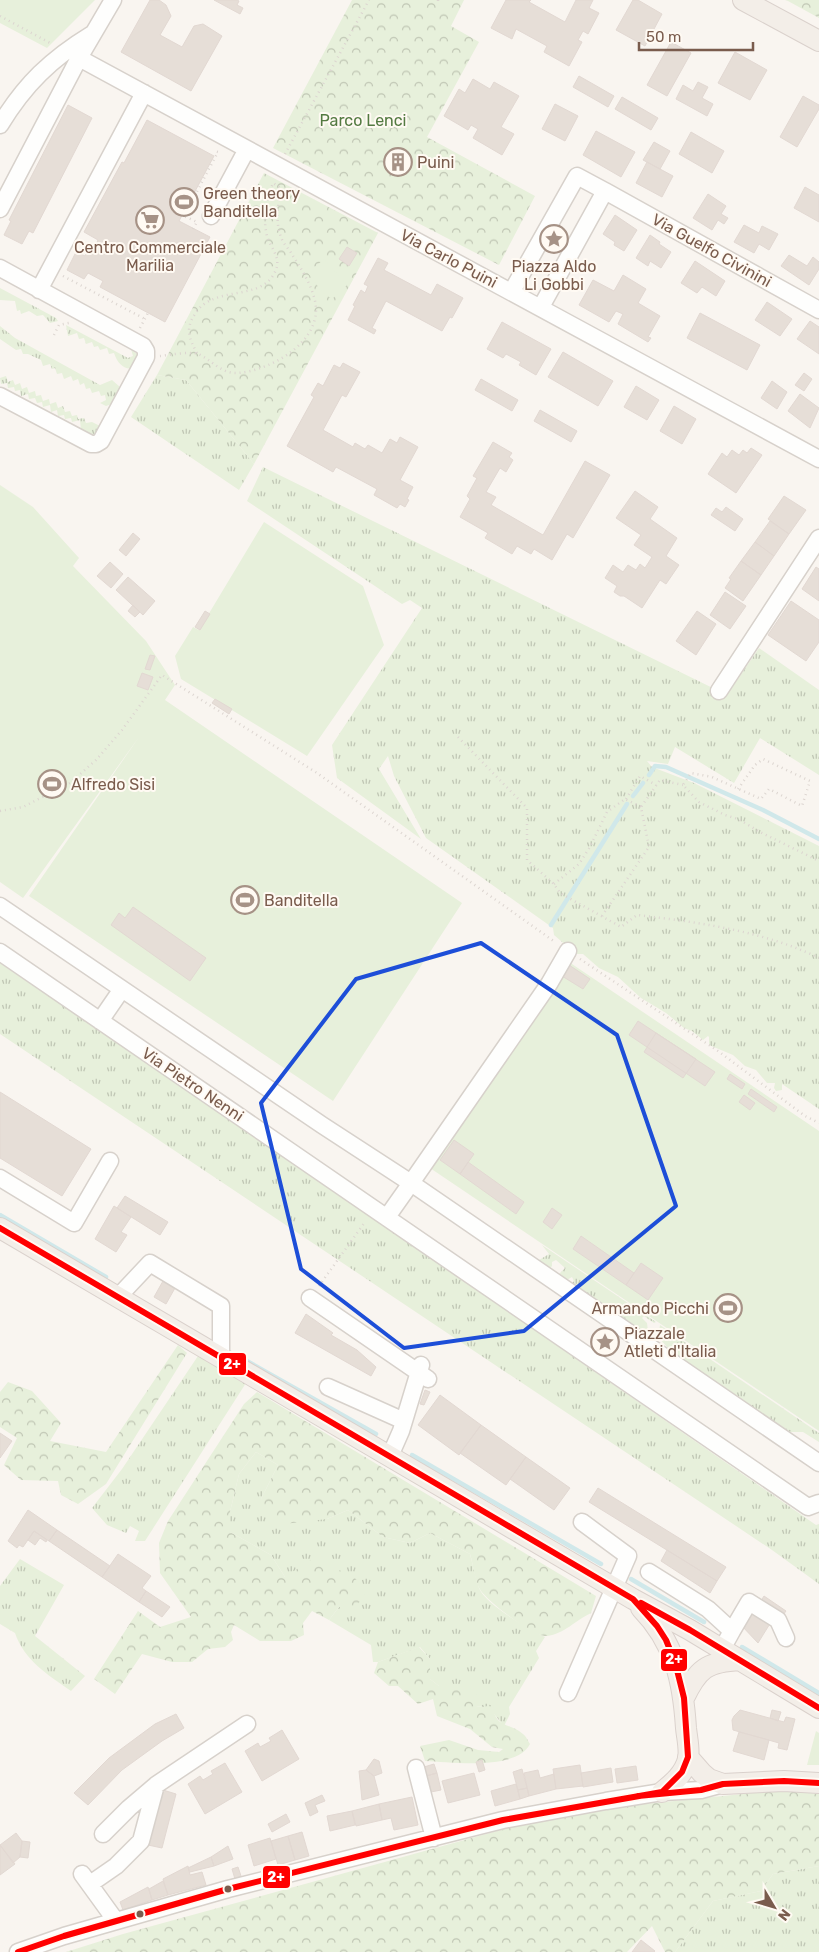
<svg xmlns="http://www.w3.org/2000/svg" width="819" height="1952" font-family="Rubik,sans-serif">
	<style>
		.grass { fill: url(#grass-tufts) }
		.forest { fill: url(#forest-crowns) }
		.garden { fill: #e7f0db }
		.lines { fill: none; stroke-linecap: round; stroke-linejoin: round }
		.stream { stroke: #d0e8ea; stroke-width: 4.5 }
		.building { fill: #e6ded7; stroke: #e2d8d2 }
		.minor-casing { stroke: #d7d1cb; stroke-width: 19 }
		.major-casing { stroke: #dad1cc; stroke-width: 22 }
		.path { stroke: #dcd5d0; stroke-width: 2.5; stroke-dasharray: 1 4; stroke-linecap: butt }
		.minor { stroke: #fefefd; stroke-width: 16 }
		.major { stroke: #f3eee8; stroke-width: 20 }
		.bus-1-casing { stroke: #fffaf3; stroke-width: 10 }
		.bus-1 { stroke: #f00; stroke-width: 6 }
		.marked { fill: none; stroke: #1d4ed8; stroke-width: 4; stroke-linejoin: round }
		.bus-dot { fill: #7a5c4d; stroke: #fffaf3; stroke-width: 2 }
		.labels { text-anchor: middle; stroke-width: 4; stroke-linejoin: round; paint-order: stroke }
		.park-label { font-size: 16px; fill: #537a41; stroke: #fffaf3 }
		.poi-label { font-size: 16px; fill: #7a5c4d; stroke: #fffaf3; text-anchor: start }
		.street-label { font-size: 16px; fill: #7a5c4d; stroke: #fffaf3 }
		.line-badge { stroke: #fffaf3; stroke-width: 2 }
		.badge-label { font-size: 14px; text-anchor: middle; font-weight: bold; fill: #fff }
	</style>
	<defs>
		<pattern id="grass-tufts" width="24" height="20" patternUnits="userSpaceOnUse" patternTransform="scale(1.25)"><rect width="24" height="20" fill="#e7f0db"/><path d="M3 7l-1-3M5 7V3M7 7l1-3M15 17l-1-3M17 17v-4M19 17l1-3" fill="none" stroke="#c0c6b4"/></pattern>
		<pattern id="forest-crowns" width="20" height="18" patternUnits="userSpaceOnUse" patternTransform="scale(1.25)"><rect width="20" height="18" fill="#e7f0db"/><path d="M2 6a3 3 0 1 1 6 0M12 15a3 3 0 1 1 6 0" fill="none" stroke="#c0c6b4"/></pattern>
	</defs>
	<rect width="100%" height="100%" fill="#f9f5f0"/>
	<!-- grass -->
	<path class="grass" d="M0 288 56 318 58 321 50 323 43 315 37 316 29 311 21 314 20 310 17 311 15 301 0 300Z
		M66 325 128 358 133 356 131 349 137 354C140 374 120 373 114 353L109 354 107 348 100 350 98 346 94 347 92 342 86 344 84 338 79 339 77 333 68 336Z
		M0 326 15 338 100 385 112 380 120 387V392L115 403 106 406 100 403 106 400 105 395 101 396 99 391 92 393 90 388 86 389 84 383 80 385 78 379 73 381 71 376 64 379 62 373 57 374 55 368 52 369 50 364 43 366 41 360 28 354H23L21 349 16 350 0 339Z
		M157 375 186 380 254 464 239 490 131 417Z
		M6 376 8 382 13 380 15 385 20 383 22 389 27 387 29 393 35 391 36 396 41 395 43 401 49 399 50 404 56 402 58 408 63 406 65 412 70 411 72 416 77 415 78 419 84 418 86 423 92 422 100 426V432L93 437 81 430 80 420 72 422 71 418 65 419 64 415 58 416 57 410 51 412 50 405 43 407 42 402 37 403 35 398 29 399 28 394 21 396 20 390 15 391 14 387 8 388 7 383 1 384 0 378Z
		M263 467 727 695 759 648 819 690V775L760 738 734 783 675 747 668 764 647 761 652 767 694 783 819 846V1109L782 1084V1090L776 1091 774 1088 775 1083H767L756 1070 745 1066 733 1055 709 1045V1037L708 1036 703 1040 692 1031 684 1028 666 1013 641 998 618 977 599 968 583 954H576L554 935 553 928 426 838 394 776 388 756 379 769 421 839 337 778 332 745 422 608 410 600 402 604 247 501Z
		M0 963 363 1211 816 1525 819 1524V1584L772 1550 0 1034Z
		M542 1245 656 1322 654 1323 644 1316 642 1318 647 1323 648 1331C635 1337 582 1297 568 1288L574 1281 572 1277 565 1281 558 1275 565 1268 556 1260 552 1262V1266L547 1271 538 1264 539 1260 549 1254Z
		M660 1325 819 1433V1442L803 1432H790L703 1374 669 1349 658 1337Z
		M198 1356 246 1383 145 1541H135L139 1531 130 1526 126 1533 107 1525 92 1508 122 1469Z
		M256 1452 278 1465 261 1499 327 1519 348 1510 383 1537 410 1543 430 1533 470 1554C473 1565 475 1577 479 1588 486 1605 529 1629 545 1637L536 1651 539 1658 509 1707 510 1714 504 1726 494 1714 483 1707 476 1706 457 1686H439L430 1679V1659L420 1647 378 1662H373L371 1645 329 1620 339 1607 285 1577 271 1555 230 1532V1512L239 1474Z
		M20 1559 64 1585 35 1636 85 1676 71 1691C48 1675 24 1660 15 1633L0 1624V1586Z
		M819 1866V1952H675L713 1901 761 1891 773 1874Z"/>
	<!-- forest -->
	<path class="forest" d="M352 0H464L451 26 479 42 427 137 535 196 499 265 273 148Z
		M785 0H819V18L788 1Z
		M264 173 378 233 254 464 186 380 157 375Z
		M178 1345 187 1353 106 1484 78 1504 61 1495 58 1481 21 1480 4 1465 17 1438 0 1427V1392L8 1382 32 1391 61 1423 50 1441 106 1452Z
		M257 1392 596 1596 591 1613C576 1620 564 1634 547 1636 534 1638 489 1602 481 1591 475 1583 473 1563 470 1554L430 1533 410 1543 383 1537 348 1510 327 1519 275 1525 261 1499 278 1465 256 1452 239 1474 230 1512V1532L271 1555 285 1577 315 1557 356 1579 365 1596 353 1609 339 1607 329 1620 312 1611 303 1623 304 1635 291 1641H260L234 1625 231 1632 233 1640 225 1647 208 1649 192 1662H172L142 1654 115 1694 94 1679 138 1611 160 1627 191 1617 160 1573 159 1543 168 1521 244 1404Z
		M419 1647 430 1659V1679L439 1686H457L477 1692 476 1706 483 1707 492 1705C496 1729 509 1722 523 1734 526 1736 528 1741 530 1744 516 1771 452 1762 425 1761L420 1746 449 1740 478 1750 499 1752 503 1749 492 1747 470 1729 437 1716 433 1699 418 1704 398 1686H389L374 1673 378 1662Z
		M781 1790 819 1794V1866L773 1874 761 1891 713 1901 675 1952H665L652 1926 627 1952H66L123 1934 508 1828 606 1808Z"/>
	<!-- garden -->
	<path class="garden" d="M0 0H95L47 48 0 23Z
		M324 259 347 285 332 299 322 292 308 273Z
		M0 485 33 507 79 558 73 566 146 641 175 685 165 700 462 903 333 1101 29 896 139 737 23 898 0 882Z
		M264 522 363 586 384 645 307 756 181 679 175 656 193 627 199 630Z
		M569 962 819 1131V1431L430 1168Z
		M816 1731 819 1733V1765H807Z"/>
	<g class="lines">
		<!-- stream -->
		<path class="stream" d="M649 775 655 766 666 767 763 810 819 839
			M633 796 643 783
			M551 925 627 804
			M0 1215 106 1277
			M238 1356 376 1434
			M412 1455 601 1564
			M631 1579 704 1622
			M742 1647 819 1693"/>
	</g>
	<!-- building -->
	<path class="building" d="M150 0H159L166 5 171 16 160 35 182 47 194 26 203 24 222 36 191 91 121 52Z
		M214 0H237L239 1 237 5 243 8 240 14Z
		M506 0H531L529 2 565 22 576 0H593L589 8 599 13 588 34 583 31 578 40 582 42 569 66 544 52 547 46 516 29 512 39 491 28Z
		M633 0H638L662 14 645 46 616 30Z
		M671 42 691 53 667 96 647 85Z
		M735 52 767 70 750 100 718 83Z
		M579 76 614 96 608 107 573 87Z
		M473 79 490 89 494 82 519 96 501 127 514 134 502 155 473 138 478 129 471 125 468 130 444 116 459 89 465 93Z
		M698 82 708 87 702 98 713 104 707 116 676 99 683 85 693 91Z
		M803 96 819 105V109L797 147 780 137Z
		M622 97 658 118 651 130 615 109Z
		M555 104 578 116 565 141 542 129Z
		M68 105 92 118 33 233 29 231 22 244 4 235 11 221 9 220Z
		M147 120 214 156 179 221 210 237 165 322 100 287 103 281 88 273 84 279 67 270 76 252 85 256 91 245 95 247 98 240 84 232 122 162 124 163Z
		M596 131 635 152 621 177 583 155Z
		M691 132 724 151 712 173 679 154Z
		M654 142 670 151 660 169 643 160Z
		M647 162 673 176 662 197 636 183Z
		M805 187 819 195V222L794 208Z
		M708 194 726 206 721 214 728 218 724 224 718 220 712 230 693 218Z
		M615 215 637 230 624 251 614 245 615 242 603 234Z
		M744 225 759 233 762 226 778 234 769 250 759 244 754 253 734 242Z
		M650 235 660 242 659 244 671 252 661 268 650 261 648 266 636 258Z
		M347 247 357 253 349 266 339 259Z
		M789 255 807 266 813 257 819 262V269L809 285 781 266Z
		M378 258 388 263 384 270 431 295 437 284 463 298 452 318 450 317 442 331 386 301 372 328 376 330 374 334 348 320 355 306 353 305 361 290 365 293 368 286 364 284Z
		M695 261 725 281 716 296 702 287 697 293 681 283Z
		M623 275 646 289 638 303 660 316 648 337 651 338 648 342 618 324 623 314 616 311 609 322 579 305 593 280 614 291Z
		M767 302 792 319 780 336 755 320Z
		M700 313 760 345 747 370 687 338Z
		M810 321 819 327V354L797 339Z
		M502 322 551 349 536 375 519 365 521 362 506 354 503 358 487 349Z
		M563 352 613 381 598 406 548 377Z
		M343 363 360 372 346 397 342 395 323 430 353 447 355 443 365 449 368 445 382 453 390 439 397 443 400 437 418 447 400 480 413 487 407 499 409 500 405 507 400 504 397 508 374 495 377 489 336 467 333 472 287 446 314 397 311 395 318 383 323 386 334 365 340 368Z
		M804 373 812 379 804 391 795 385Z
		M481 379 518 400 512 411 475 390Z
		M772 381 787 392 777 409 761 398Z
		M636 386 659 400 647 420 624 407Z
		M800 394 819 408 810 428 788 411Z
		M674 406 696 419 682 444 660 431Z
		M540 410 577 431 571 442 534 421Z
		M493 442 512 453 509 457 513 460 506 472 500 468 486 492 496 497 491 505 543 535 585 461 610 475 573 538 567 534 552 560 534 549 531 554 517 546 512 554 485 538 488 533 460 517 470 499 467 496 477 478 473 476Z
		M751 448 762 455 736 493 708 474 722 453 727 457 732 450 739 455 743 450 747 453Z
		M635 491 658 507 650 519 677 538 666 556 679 565 666 584 660 580 642 608 624 596H620L614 592 617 586 605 578 613 565 623 572 628 565 636 570 640 564 645 568 652 557 634 545 641 535 616 518Z
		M784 496 806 510 789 534 768 519Z
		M726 507 743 519 735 531 711 515 716 508 722 512Z
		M770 521 789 534 774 556 755 542Z
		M133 533 140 539 126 556 119 550Z
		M755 542 774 556 761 575 741 561Z
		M741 561 761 575 743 601 725 588 731 579 729 578Z
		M110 562 123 574 111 588 97 576Z
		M816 567 819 569V601L802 589Z
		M128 577 155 601 143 615 116 590Z
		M725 592 746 606 730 629 710 615Z
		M791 601 819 620V642L806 661 768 635Z
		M133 605 140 612 135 617 128 611Z
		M205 611 210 614 200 630 195 627Z
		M697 611 716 624 696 655 676 641Z
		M150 655 155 656 150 670 145 669Z
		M142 673 153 677 148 690 137 686Z
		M215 699 232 709 229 714 212 703Z
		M133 907 206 958 190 981 111 925 119 913 125 918Z
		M569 965 590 979 583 989 562 976Z
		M638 1021 715 1072 705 1086 629 1035Z
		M656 1033 696 1059 683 1078 644 1052Z
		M730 1074 745 1084 742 1089 727 1079Z
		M751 1089 777 1107 774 1112 748 1094Z
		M0 1092 91 1149 62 1196 0 1158Z
		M744 1095 755 1103 750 1110 739 1102Z
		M454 1140 474 1154 460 1174 440 1160Z
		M468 1162 524 1202 516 1214 460 1174Z
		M125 1196 168 1222 160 1235 117 1208Z
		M114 1206 131 1217 121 1232 127 1235 116 1252 95 1239Z
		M552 1208 562 1215 552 1229 543 1222Z
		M581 1236 634 1273 626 1285 573 1249Z
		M641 1263 663 1278 648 1300 626 1285Z
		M163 1281 175 1288 166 1304 154 1297Z
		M306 1314 333 1333 331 1335 357 1350 376 1367 371 1376 295 1333Z
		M425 1390 430 1392 424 1405 420 1404Z
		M440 1395 481 1425 459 1455 418 1425Z
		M481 1425 526 1457 506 1485 460 1453Z
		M0 1433 12 1441 0 1458Z
		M526 1457 570 1488 554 1510 510 1479Z
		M598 1488 726 1567 717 1581 589 1502Z
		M28 1510 57 1530 49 1541 34 1531 23 1547 19 1545 17 1548 8 1541Z
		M57 1530 110 1566 102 1577 49 1541Z
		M34 1531 47 1540 46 1542 40 1538 35 1545 28 1540Z
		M667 1550 717 1581 710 1593 661 1561Z
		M118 1554 151 1576 142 1588 146 1591 139 1602 102 1577Z
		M146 1591 170 1607 162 1617 139 1602Z
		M764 1596 786 1611 780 1619 759 1604Z
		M752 1609 771 1622 758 1643 741 1625Z
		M740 1710 784 1722 786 1717 795 1719 787 1750 778 1748 779 1743 733 1730 732 1720 734 1716Z
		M772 1710 781 1712 778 1721 770 1718Z
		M176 1714 184 1728 162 1741 122 1770 88 1805 74 1793 109 1758 155 1724Z
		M282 1730 299 1759 262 1781 245 1751 258 1743 260 1747 271 1741 269 1738Z
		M739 1732 769 1740 764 1760 733 1751Z
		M374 1759 379 1761 382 1773 374 1776 366 1770Z
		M482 1760 485 1770 479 1772 476 1762Z
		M225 1763 242 1792 205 1814 188 1784 200 1776 203 1780 213 1774 211 1771Z
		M434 1764 437 1773 426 1776 424 1767Z
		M580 1765 583 1786 556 1789 553 1769Z
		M636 1766 638 1780 617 1783 615 1769Z
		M611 1768 613 1782 583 1787 581 1773Z
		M522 1769 527 1788 518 1790 513 1772Z
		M366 1770 374 1776 379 1795 362 1800 359 1771Z
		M538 1770 540 1778 554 1774 556 1789 529 1796 524 1773Z
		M437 1773 441 1790 431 1792 426 1776Z
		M474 1773 480 1795 448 1803 442 1781Z
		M516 1784 520 1799 495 1806 491 1791Z
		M527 1788 529 1796 520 1799 518 1790Z
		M163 1790 176 1794 162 1848 148 1845Z
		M322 1795 325 1801 315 1805 318 1812 310 1816 305 1803Z
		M412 1797 418 1825 394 1830 391 1818 382 1820 379 1804Z
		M379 1804 382 1820 356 1826 352 1811Z
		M352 1811 355 1825 330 1831 327 1816Z
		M286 1814 290 1822 272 1832 268 1824Z
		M302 1832 309 1856 295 1860 288 1836Z
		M16 1833 22 1841 20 1857 13 1863 0 1845Z
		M288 1836 295 1860 278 1865 271 1841Z
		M270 1838 276 1859 254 1866 248 1845Z
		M22 1841 30 1842 28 1858 20 1857Z
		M0 1845 15 1864 0 1875Z
		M228 1846 233 1859 214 1866 211 1857Z
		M211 1857 214 1866 190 1872 188 1868Z
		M188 1866 190 1875 202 1872 206 1885 168 1895 163 1879Z
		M238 1867 241 1876 235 1879 232 1869Z
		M163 1881 168 1895 152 1900 149 1889Z
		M148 1887 152 1900 123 1910 120 1902Z
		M641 1940 655 1951 654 1952H632Z"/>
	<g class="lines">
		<defs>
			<path id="minor" d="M79 58 819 459
				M0 125C25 84 51 59 92 34
				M605 191 819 310
				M0 209 79 58 113 0
				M211 216 247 149
				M0 268 143 346 146 351V357L101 441 96 444H91L0 396
				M39 290 144 93
				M512 291 577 176 605 191 541 307
				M719 691 819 538
				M0 906 322 1125 411 1183 549 984 568 951
				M0 952 808 1507 819 1503
				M100 1021 122 989
				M0 1178 74 1223 110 1161
				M387 1217 411 1183 819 1463
				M118 1297 150 1263 221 1306V1357
				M310 1298 428 1379
				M328 1387 404 1421
				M390 1456 401 1431 421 1365
				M649 1572 708 1609 732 1631 722 1649
				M732 1631 749 1602 778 1620 786 1638
				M568 1693 628 1556 582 1522
				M416 1768 434 1838
				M103 1834 129 1808 156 1785
				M82 1874 116 1921
				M90 1884 116 1866 141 1841 156 1785 247 1724
				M18 1952 64 1936 228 1889 503 1820 606 1801 662 1792 701 1790 723 1784"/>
			<path id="major" d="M743 0 819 41
				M0 1228 633 1599 690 1630 819 1708
				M641 1608C675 1643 683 1681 686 1728 687 1738 690 1750 688 1759 684 1774 673 1783 662 1792
				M684 1698C698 1669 706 1662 740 1660
				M688 1757 702 1773 709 1779 723 1784 784 1781 819 1783"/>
		</defs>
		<!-- minor casing -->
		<use href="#minor" class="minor-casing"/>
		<!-- major casing -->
		<use href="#major" class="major-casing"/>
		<!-- path -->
		<path class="path" d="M438 0V2
			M0 16 52 44
			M285 154 369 0
			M193 229 197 222 184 216 218 152 215 151
			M63 276 145 319
			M140 328 148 313
			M54 335 59 325 69 323
			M160 356C169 355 191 351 198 354 212 360 221 374 238 373 273 370 327 339 314 297 310 283 301 268 293 256 290 250 283 244 281 237 275 222 278 204 281 188L273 183C267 199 263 214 266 231 268 249 286 257 272 277 256 300 212 286 195 314 185 329 189 338 197 353
			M458 737 527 808V860L554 884 560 893 621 927 637 915C697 922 764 931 819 958
			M738 789 755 765 763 759 810 781 802 806 769 789 761 799 712 777 691 773 683 785 699 802 725 815 738 819 762 833 819 861
			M626 799 640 776 656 785
			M0 811 23 807 70 783 96 760 122 730 162 675 317 773 555 942
			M554 884 579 864 590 847 607 812 625 799 641 807
			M602 916 649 847 641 807 660 780 683 785
			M580 959 718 1051 805 1116 819 1123
			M319 1286 365 1222"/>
		<!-- minor -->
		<use href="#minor" class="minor"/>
		<!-- major -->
		<use href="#major" class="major"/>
		<defs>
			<path id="bus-1" d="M0 1228 633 1599 657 1626 666 1640 675 1662 684 1698 688 1757 682 1772 662 1792 503 1820 228 1889 64 1936 18 1952
				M641 1603 690 1630 819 1708
				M638 1796 701 1790 723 1784 784 1781 819 1783"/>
		</defs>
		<!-- bus-1 casing -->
		<use href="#bus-1" class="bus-1-casing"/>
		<!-- bus-1 -->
		<use href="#bus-1" class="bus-1"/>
	</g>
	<!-- marked area -->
	<path class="marked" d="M481 943 617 1035 676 1206 524 1331 404 1348 301 1269 261 1103 356 979Z"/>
	<!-- icons -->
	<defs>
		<symbol id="building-ring" viewBox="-11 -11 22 22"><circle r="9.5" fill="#fffaf3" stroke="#a69286" stroke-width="1.5"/><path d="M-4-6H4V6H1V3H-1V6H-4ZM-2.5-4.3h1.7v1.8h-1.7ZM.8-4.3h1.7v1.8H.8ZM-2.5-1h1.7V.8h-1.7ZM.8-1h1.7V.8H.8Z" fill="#a69286"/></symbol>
		<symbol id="stadium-ring" viewBox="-11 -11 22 22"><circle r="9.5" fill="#fffaf3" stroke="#a69286" stroke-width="1.5"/><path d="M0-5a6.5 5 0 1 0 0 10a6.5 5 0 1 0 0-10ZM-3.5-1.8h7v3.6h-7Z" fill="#a69286"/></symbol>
		<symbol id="supermarket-ring" viewBox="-11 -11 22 22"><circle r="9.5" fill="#fffaf3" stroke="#a69286" stroke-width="1.5"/><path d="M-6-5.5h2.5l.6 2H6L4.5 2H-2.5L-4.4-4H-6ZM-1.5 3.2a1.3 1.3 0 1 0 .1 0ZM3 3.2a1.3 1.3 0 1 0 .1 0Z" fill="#a69286"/></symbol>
		<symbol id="sight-ring" viewBox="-11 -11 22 22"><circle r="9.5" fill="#fffaf3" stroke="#a69286" stroke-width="1.5"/><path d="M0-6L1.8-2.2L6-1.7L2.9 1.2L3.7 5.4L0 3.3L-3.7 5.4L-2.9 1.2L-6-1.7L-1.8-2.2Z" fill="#a69286"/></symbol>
	</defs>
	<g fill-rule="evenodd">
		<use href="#building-ring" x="382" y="146" width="32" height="32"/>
		<use href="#stadium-ring" x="168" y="186" width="32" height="32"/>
		<use href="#supermarket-ring" x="134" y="204" width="32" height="32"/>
		<use href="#sight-ring" x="538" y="223" width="32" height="32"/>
		<use href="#stadium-ring" x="36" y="768" width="32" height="32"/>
		<use href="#stadium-ring" x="229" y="884" width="32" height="32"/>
		<use href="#stadium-ring" x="712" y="1292" width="32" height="32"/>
		<use href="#sight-ring" x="589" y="1326" width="32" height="32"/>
	</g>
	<!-- markers -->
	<g class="bus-dot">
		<circle cx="228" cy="1889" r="4.5"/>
		<circle cx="140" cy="1914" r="4.5"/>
	</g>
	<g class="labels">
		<!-- park labels -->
		<g class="park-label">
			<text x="363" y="126">Parco Lenci</text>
		</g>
		<!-- poi labels -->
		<g class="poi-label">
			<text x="417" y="168">Puini</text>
			<text x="203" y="199">Green theory<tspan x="203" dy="18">Banditella</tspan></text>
			<text x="150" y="253" text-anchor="middle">Centro Commerciale<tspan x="150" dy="18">Marilia</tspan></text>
			<text x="554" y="272" text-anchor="middle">Piazza Aldo<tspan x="554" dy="18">Li Gobbi</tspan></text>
			<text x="71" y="790">Alfredo Sisi</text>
			<text x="264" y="906">Banditella</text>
			<text x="709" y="1314" text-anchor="end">Armando Picchi</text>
			<text x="624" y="1339">Piazzale<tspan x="624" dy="18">Atleti d'Italia</tspan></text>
		</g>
		<!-- street labels -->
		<g class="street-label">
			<text transform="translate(712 250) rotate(29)" y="6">Via Guelfo Civinini</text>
			<text transform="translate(449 258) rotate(28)" y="6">Via Carlo Puini</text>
			<text transform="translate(193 1084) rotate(34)" y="6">Via Pietro Nenni</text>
		</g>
	</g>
	<g class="line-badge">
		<rect x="218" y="1352" width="29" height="24" rx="5" fill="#f00"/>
		<rect x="660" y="1648" width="28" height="24" rx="5" fill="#f00"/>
		<rect x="262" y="1865" width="29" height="24" rx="5" fill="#f00"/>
	</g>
	<g class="badge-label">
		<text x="232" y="1369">2+</text>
		<text x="674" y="1664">2+</text>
		<text x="276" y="1882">2+</text>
	</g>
	<!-- north arrow -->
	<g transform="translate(774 1907) rotate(128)" stroke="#fffaf3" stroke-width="4" paint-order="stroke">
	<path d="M0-4L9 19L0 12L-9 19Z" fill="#7a5c4d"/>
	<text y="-8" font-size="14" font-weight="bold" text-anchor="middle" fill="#7a5c4d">N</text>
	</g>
	<!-- scale -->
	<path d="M639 42v8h114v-8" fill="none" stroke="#7a5c4d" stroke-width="2.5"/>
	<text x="646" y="42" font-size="15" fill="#7a5c4d" stroke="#fffaf3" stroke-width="4" paint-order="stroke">50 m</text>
</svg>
